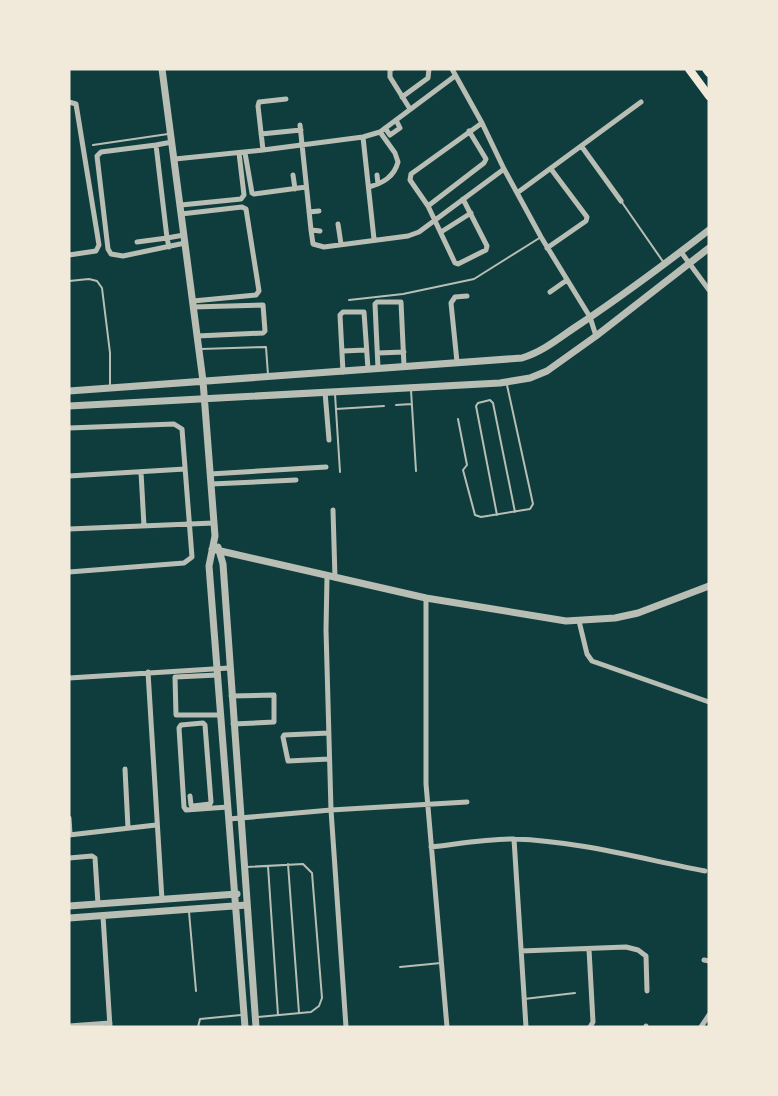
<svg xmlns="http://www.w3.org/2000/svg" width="778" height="1096" font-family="'Source Sans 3',sans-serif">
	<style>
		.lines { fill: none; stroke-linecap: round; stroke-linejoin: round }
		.service { stroke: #b8beb3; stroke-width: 2 }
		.minor { stroke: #b8beb3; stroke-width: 5 }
		.tertiary { stroke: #b8beb3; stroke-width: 7 }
		.secondary { stroke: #f1e9da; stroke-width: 8 }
	</style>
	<rect width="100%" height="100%" fill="#0f3d3e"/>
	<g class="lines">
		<!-- service -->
		<path class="service" d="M93 145 168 134
			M621 201 664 263
			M69 281 89 279 97 281 102 288 110 353V386
			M349 300 403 294 474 279 541 237
			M201 349 266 347 268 375
			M411 390 416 471
			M335 394 340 472
			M396 405 412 404
			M336 409 384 406
			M458 419 467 465 463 470 475 515 481 517 530 509 533 504 507 385
			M497 515 476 406 478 403 490 400 493 403 515 512
			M288 864 299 1013
			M268 866 278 1015
			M247 867 303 864 312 873 322 998 319 1006 311 1012 258 1017
			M189 912 196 991
			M400 967 441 963
			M524 999 575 993
			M198 1027 200 1019 241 1015"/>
		<!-- minor -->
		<path class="minor" d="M392 69 390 70V77L410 109
			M452 69 482 123 504 169 541 237 590 317 596 336
			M402 97 428 78 429 69
			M69 102 76 104 99 245 96 251 69 255
			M300 125 311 230 313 244 324 247 408 236 419 232 504 169
			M385 128 390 135 400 128 396 120
			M469 131 486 159 484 163 428 206 410 180 411 174 482 123
			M261 134 301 130
			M363 137 374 239
			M172 142 156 145 167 238 184 235
			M156 145 101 152 97 156 108 249 111 254 123 256 185 243
			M582 147 621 201
			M263 150 258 106 259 102 286 99
			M245 153 252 193 254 194 306 187
			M175 159 263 150 363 137 380 132 455 76
			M293 175 295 189
			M377 175 378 184
			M369 187C383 183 394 177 398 162L395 153 380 132
			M517 193 641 102
			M181 205 241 199 244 195 239 153
			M428 206 455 263 458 264 486 250 487 246 463 199
			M309 212 319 211
			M181 214 242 207 246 209 259 291 256 295 193 301
			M338 224 341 244
			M311 230 320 231
			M441 232 471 213
			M137 242 167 238 169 247
			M547 248 586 221 587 217 551 169
			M681 252 709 290
			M550 292 567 280
			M193 307 263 305 265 331 263 333 197 336
			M343 351 366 350
			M378 353 404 352
			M457 362 451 303 455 297 467 296
			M378 368 375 304 377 302H401L404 366
			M343 372 340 315 343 312H364L368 369
			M325 392 329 440
			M69 428 174 424 182 429 192 557 184 563 69 572
			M141 472 144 526
			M210 474 326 467
			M69 476 185 469
			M211 484 296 480
			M333 510 335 578
			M69 529 214 523
			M327 576 326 630 331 810 346 1027
			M426 598V784L447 1027
			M579 621 587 654 592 661 709 702
			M148 672 162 900
			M218 675 175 677 176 715H221
			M69 678 229 668
			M231 696 274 695V722L233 724
			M329 733 284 735 283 737 288 761 329 759
			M125 769 128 828
			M190 796 191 805 193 806 210 804 211 802 205 725 203 723 181 725 179 728 184 807 186 810 228 807
			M69 818 70 834
			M229 819 331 810 467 802
			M69 835 156 825
			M514 839 526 1027
			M431 847C458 844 486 839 514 839 578 841 642 859 705 871
			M69 858 92 856 95 858 98 904
			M103 916 110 1027
			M589 949 593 1022 590 1027
			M521 951 626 947 638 950 646 956 647 991
			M704 960 709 961
			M69 1026 110 1023
			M646 1027V1026
			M701 1027 709 1015"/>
		<!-- tertiary -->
		<path class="tertiary" d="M162 69 203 381 215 536 209 566 245 1027
			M69 391 522 358C542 352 558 339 574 328 621 297 665 264 709 230
			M69 406 500 383 530 378 547 371 596 336 709 248
			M218 547 223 564 256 1027
			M212 549 426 598 566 621 615 618 638 613 709 586
			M69 906 237 894
			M69 918 247 905"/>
		<!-- secondary -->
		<path class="secondary" d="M689 69 709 96
			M706 69 709 73"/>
	</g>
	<!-- border -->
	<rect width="778" height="1096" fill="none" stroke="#f1e9da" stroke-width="141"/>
</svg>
